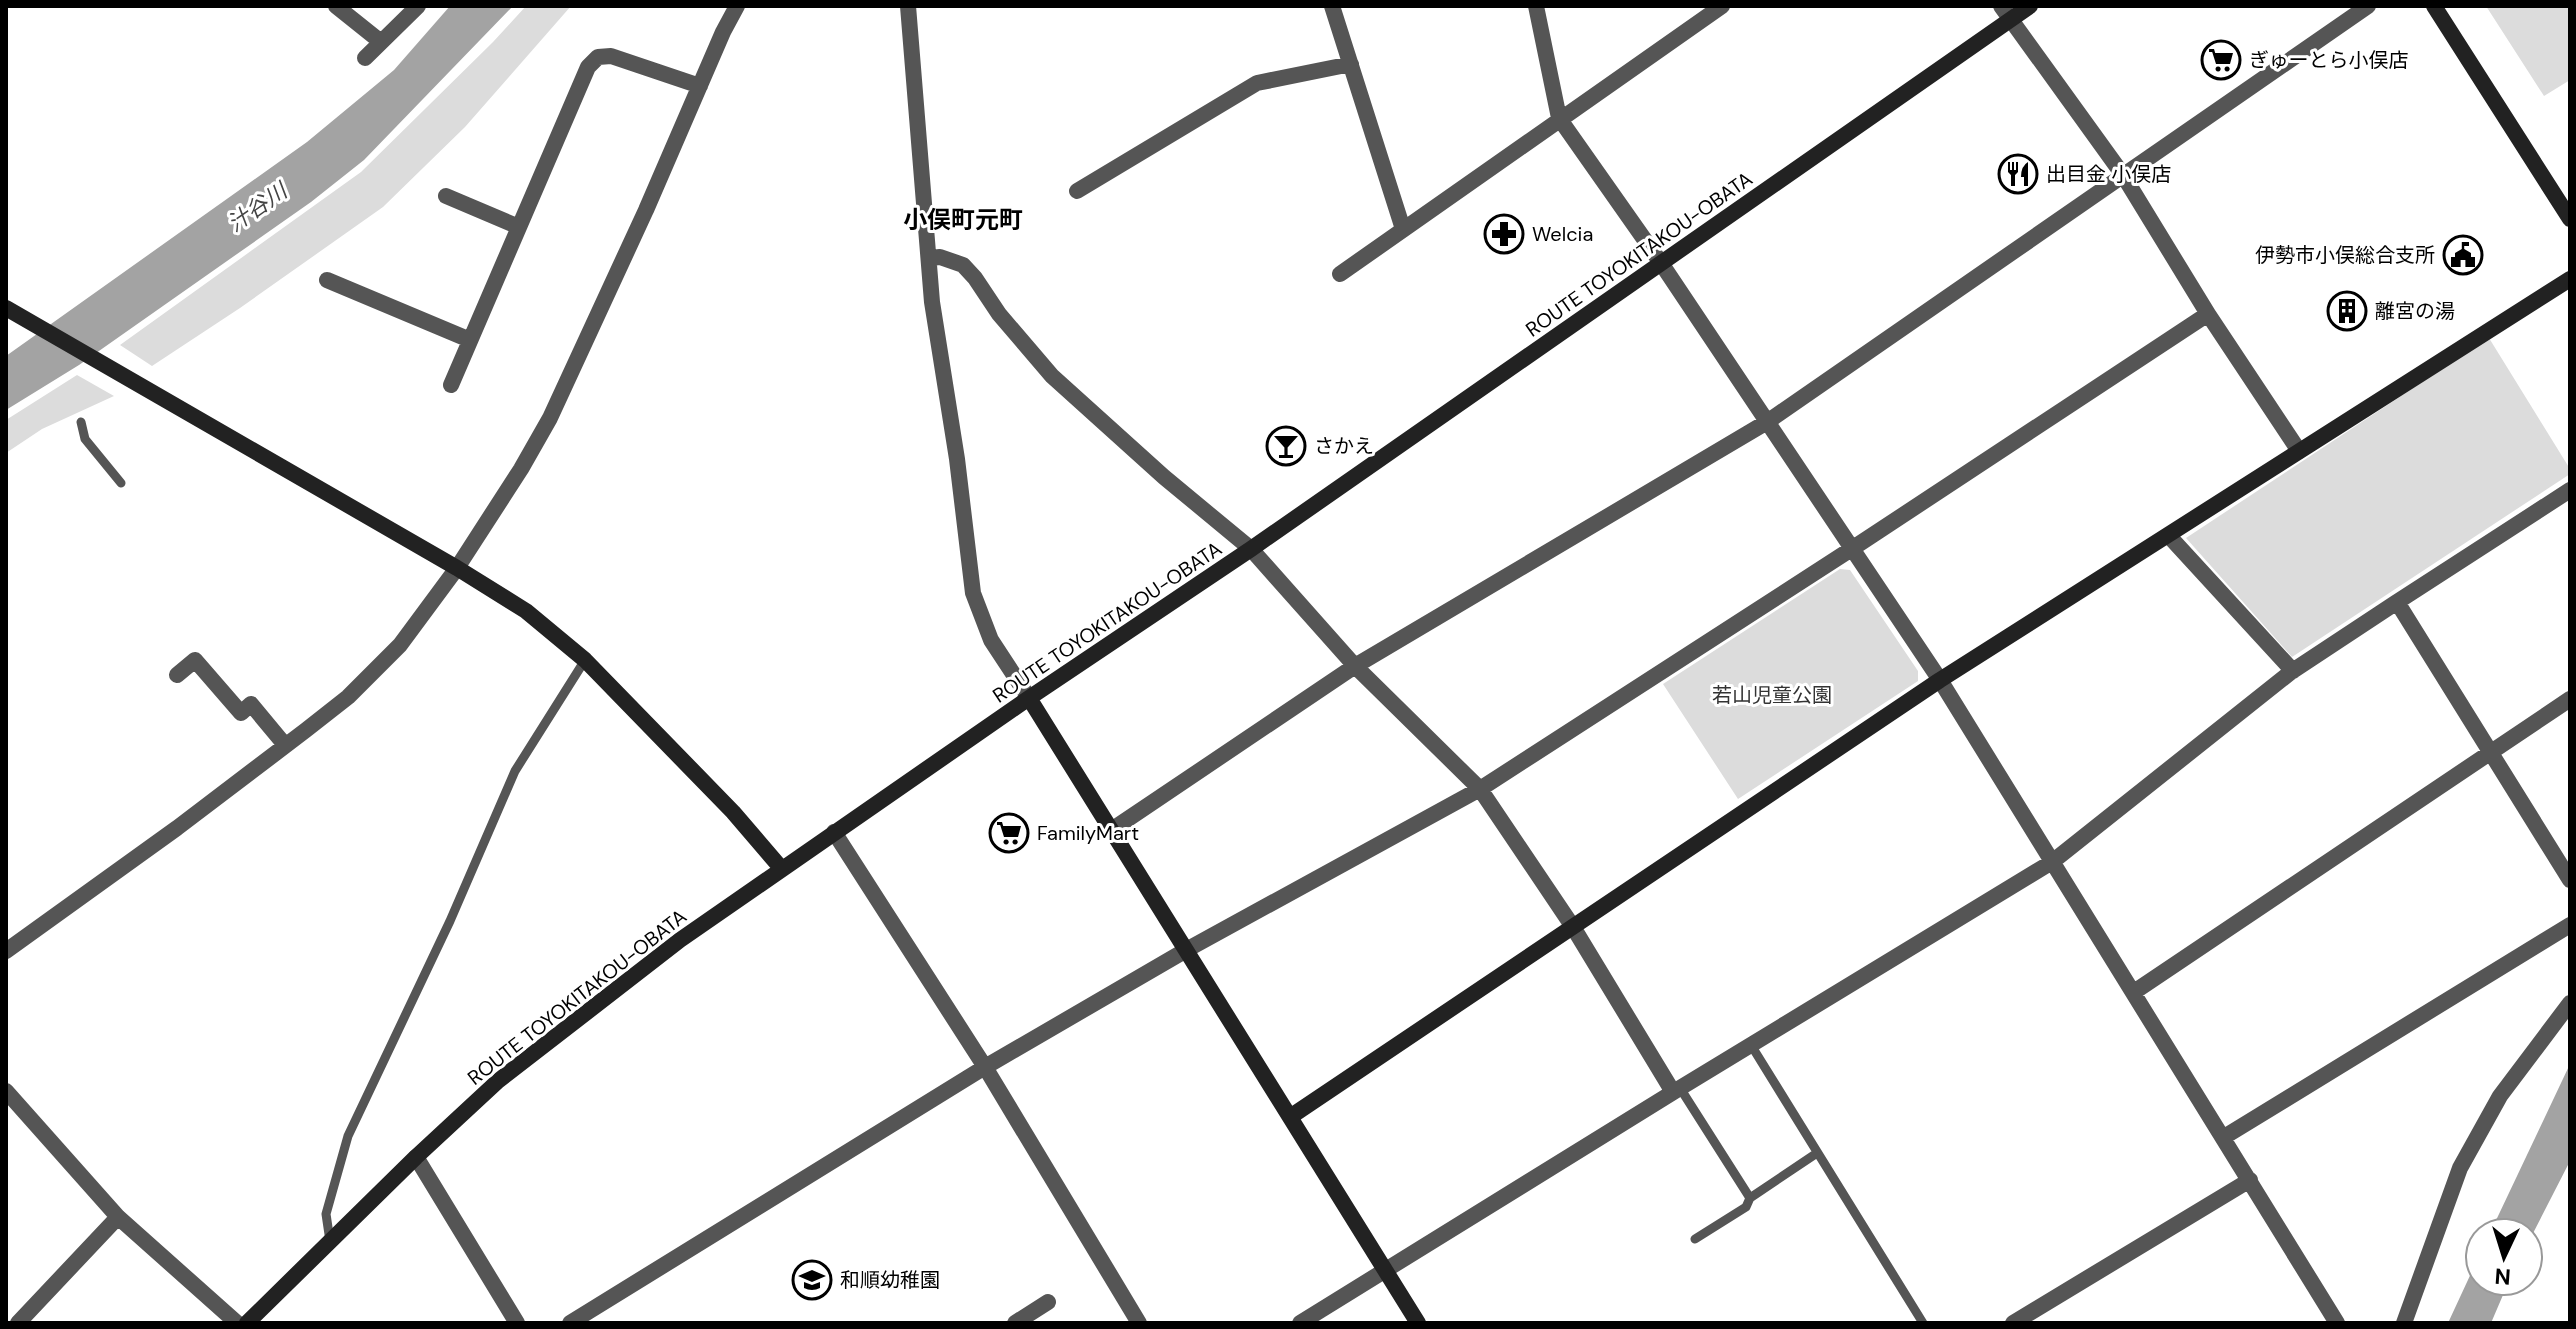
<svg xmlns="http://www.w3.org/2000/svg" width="2576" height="1329" font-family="'DM Sans','Noto Sans JP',sans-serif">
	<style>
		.green { fill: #dcdcdc }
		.water { fill: #a3a3a3 }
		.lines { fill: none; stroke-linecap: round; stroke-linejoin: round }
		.lane { stroke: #555; stroke-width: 9 }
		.street { stroke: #555; stroke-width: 16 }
		.secondary { stroke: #222; stroke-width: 16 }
		.labels { text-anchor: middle; stroke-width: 6; stroke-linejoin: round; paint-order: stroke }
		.poi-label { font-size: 20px; fill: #000; stroke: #fff; text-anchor: start }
		.street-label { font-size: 20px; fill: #000; stroke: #fff }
		.park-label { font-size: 20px; fill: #333; stroke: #fff }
		.water-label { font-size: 22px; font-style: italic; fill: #444; stroke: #fff }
		.quarter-label { font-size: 24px; font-weight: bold; fill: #000; stroke: #fff }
	</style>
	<rect width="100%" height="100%" fill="#fff"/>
	<!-- green -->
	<path class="green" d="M526 6H571L465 127 383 207 240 308 152 366 120 345 361 172 493 42Z
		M2486 6H2570V80L2544 96Z
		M2489 338 2570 469V474L2292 657 2186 538Z
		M77 375 114 396 42 429 6 453V420Z
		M1840 569 1850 570 1918 671V681L1738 799 1663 684Z"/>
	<!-- water -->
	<path class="water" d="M450 6H513L364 160 311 202 79 365 6 410V356L307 142 394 70Z
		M2570 1064V1161L2528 1243V1233H2490Z
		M2480 1254V1281H2509L2491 1323H2448Z"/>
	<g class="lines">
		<!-- lane -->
		<path class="lane" d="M81 422 85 439 121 483
			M1751 1045 1923 1323
			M1680 1088 1750 1198
			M1695 1239 1746 1207 1750 1198 1817 1153
			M330 1241 326 1214 348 1136 450 921 515 771 585 660"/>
		<!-- street -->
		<path class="street" d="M336 6 381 42
			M908 6 932 302 957 459 973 593 991 640 1029 698
			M1332 6 1403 229
			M1536 6 1559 118 1661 263 1940 680 2337 1323
			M2001 6 2123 175 2208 314 2299 451
			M365 58 418 6
			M1077 191 1257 83 1351 64
			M446 196 519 227
			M930 258 940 257 963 265 975 278 999 314 1052 376 1164 477 1251 549 1355 666 1480 789 1573 927 1673 1092
			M1340 274 1722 6
			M327 280 470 340
			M451 385 588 67 598 57 611 56 700 86
			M2169 536 2293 671
			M2397 602 2570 490
			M177 675 195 660 241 713 251 704 285 745
			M1113 829 1355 666 1767 422 2368 6
			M834 832 985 1067 1139 1323
			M6 951 177 828 306 730 348 697 400 645 457 568 521 469 550 418 646 210 723 32 737 6
			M2134 992 2570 699
			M6 1091 118 1217 237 1323
			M2224 1137 2570 925
			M416 1157 517 1323
			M18 1323 118 1217
			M570 1323 985 1067 1188 949 1480 789 1853 548 2208 314
			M1015 1323 1048 1302
			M1300 1323 1680 1088 2052 862 2291 672 2397 602 2570 880
			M2013 1323 2250 1180
			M2404 1323 2460 1168 2500 1096 2570 1003"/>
		<!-- secondary -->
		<path class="secondary" d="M2434 6 2570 219
			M6 308 457 568 526 611 585 660 733 812 781 868
			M1029 698 1418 1323
			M1290 1117 1940 680 2570 279
			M247 1323 416 1157 498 1081 680 940 1029 698 1251 549 2030 6"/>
	</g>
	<!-- icons -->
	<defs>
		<symbol id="supermarket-ring" viewBox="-11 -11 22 22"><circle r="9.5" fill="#fff" stroke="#000" stroke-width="1.5"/><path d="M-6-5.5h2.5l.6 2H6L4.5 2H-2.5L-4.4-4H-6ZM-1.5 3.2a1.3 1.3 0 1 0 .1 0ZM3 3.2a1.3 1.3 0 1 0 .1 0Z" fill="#000"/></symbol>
		<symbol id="restaurant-ring" viewBox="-11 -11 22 22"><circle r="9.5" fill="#fff" stroke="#000" stroke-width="1.5"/><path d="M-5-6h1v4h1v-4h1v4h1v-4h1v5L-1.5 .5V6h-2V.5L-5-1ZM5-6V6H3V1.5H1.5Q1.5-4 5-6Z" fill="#000"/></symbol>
		<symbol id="pharmacy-ring" viewBox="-11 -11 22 22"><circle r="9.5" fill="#fff" stroke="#000" stroke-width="1.5"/><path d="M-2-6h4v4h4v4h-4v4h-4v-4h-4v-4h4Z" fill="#000"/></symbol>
		<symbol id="civic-ring" viewBox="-11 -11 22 22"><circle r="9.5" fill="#fff" stroke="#000" stroke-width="1.5"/><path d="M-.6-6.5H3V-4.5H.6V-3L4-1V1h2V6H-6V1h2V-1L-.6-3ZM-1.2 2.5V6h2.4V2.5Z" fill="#000"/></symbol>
		<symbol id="building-ring" viewBox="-11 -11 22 22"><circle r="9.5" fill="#fff" stroke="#000" stroke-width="1.5"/><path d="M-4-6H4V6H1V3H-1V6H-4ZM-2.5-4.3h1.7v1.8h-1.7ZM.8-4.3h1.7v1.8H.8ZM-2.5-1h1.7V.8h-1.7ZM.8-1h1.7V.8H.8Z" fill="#000"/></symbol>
		<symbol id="bar-ring" viewBox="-11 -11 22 22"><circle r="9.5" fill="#fff" stroke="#000" stroke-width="1.5"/><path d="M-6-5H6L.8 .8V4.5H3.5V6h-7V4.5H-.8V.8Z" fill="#000"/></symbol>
		<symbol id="school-ring" viewBox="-11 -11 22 22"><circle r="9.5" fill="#fff" stroke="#000" stroke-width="1.5"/><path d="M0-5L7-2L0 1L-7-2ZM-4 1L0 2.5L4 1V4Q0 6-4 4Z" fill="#000"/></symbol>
	</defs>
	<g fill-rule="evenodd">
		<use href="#supermarket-ring" x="2199" y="38" width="44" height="44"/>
		<use href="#restaurant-ring" x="1996" y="152" width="44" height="44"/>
		<use href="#pharmacy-ring" x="1482" y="212" width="44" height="44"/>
		<use href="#civic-ring" x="2441" y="233" width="44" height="44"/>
		<use href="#building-ring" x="2325" y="289" width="44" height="44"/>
		<use href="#bar-ring" x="1264" y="424" width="44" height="44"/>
		<use href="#supermarket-ring" x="987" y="811" width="44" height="44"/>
		<use href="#school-ring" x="790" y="1258" width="44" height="44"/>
	</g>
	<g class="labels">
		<!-- poi labels -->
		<g class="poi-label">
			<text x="2249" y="67">ぎゅーとら小俣店</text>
			<text x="2046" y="181">出目金 小俣店</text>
			<text x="1532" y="241">Welcia</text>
			<text x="2435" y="262" text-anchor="end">伊勢市小俣総合支所</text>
			<text x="2375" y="318">離宮の湯</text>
			<text x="1314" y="453">さかえ</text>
			<text x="1037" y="840">FamilyMart</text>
			<text x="840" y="1287">和順幼稚園</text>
		</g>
		<!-- street labels -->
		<g class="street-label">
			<text transform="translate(1639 254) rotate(-35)" y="7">ROUTE TOYOKITAKOU-OBATA</text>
			<text transform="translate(1107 622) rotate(-34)" y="7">ROUTE TOYOKITAKOU-OBATA</text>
			<text transform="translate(577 997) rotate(-38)" y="7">ROUTE TOYOKITAKOU-OBATA</text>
		</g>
		<!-- park labels -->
		<g class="park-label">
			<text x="1772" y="702">若山児童公園</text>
		</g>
		<!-- water labels -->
		<g class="water-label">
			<text transform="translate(257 207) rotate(-35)" y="8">汁谷川</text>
		</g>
		<!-- quarter labels -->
		<g class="quarter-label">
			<text x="963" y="228">小俣町元町</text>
		</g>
	</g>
	<!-- border -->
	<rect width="2576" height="1329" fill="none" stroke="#000000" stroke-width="16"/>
	<!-- north arrow -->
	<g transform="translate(2504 1257) rotate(184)"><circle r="38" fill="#ffffff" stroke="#999999" stroke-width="2"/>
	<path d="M0-6L14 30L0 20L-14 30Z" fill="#000000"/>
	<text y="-12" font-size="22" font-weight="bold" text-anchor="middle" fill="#000000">N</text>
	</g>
</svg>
